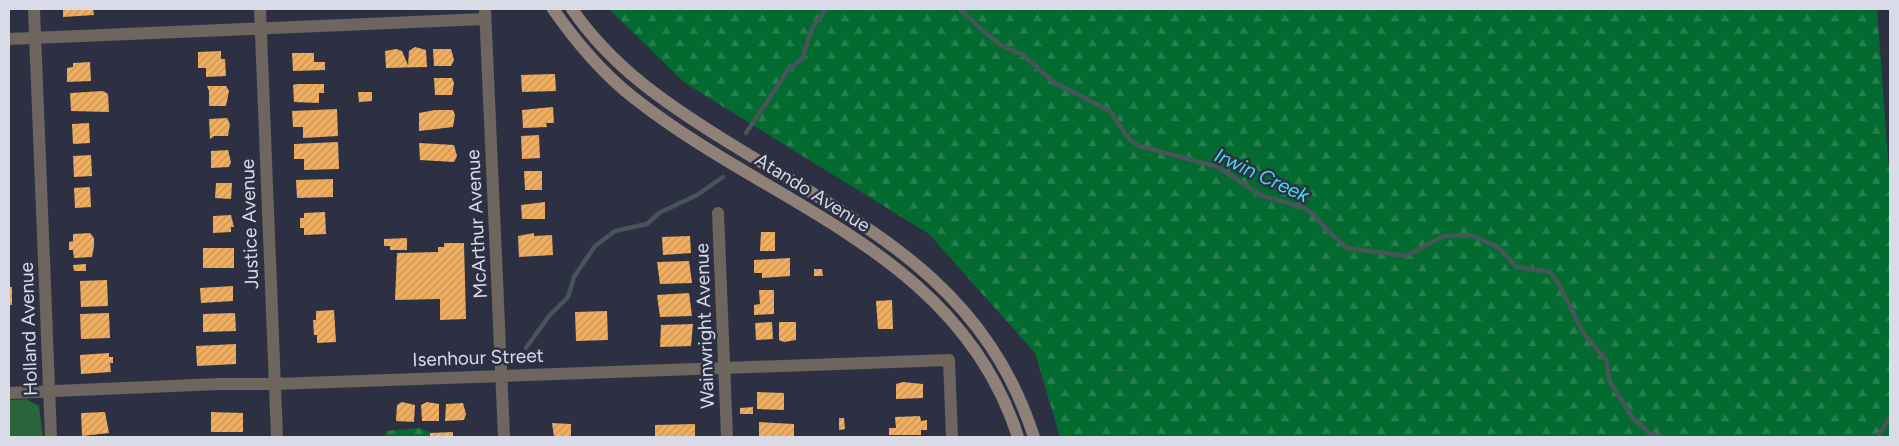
<svg xmlns="http://www.w3.org/2000/svg" width="1899" height="446" font-family="Figtree,sans-serif">
	<style>
		.green { fill: #29643a }
		.forest { fill: url(#forest-firs) }
		.lines { fill: none; stroke-linecap: round; stroke-linejoin: round }
		.stream { stroke: #475459; stroke-width: 4.5 }
		.building { fill: url(#building-hatch) }
		.minor { stroke: #6e655e; stroke-width: 12 }
		.secondary { stroke: #8f8177; stroke-width: 12 }
		.labels { text-anchor: middle; stroke-width: 5; stroke-linejoin: round; paint-order: stroke }
		.street-label { font-size: 19px; fill: #d9dce8; stroke: #2d3043 }
		.water-label { font-size: 20px; font-style: italic; fill: #45d9e8; stroke: #2d3043 }
	</style>
	<defs>
		<pattern id="forest-firs" width="22" height="20" patternUnits="userSpaceOnUse" patternTransform="scale(1.25)"><rect width="22" height="20" fill="#036a30"/><path d="M5 1l3.5 6h-7zM16 11l3.5 6h-7z" fill="#277f4e"/></pattern>
		<pattern id="building-hatch" width="6" height="6" patternUnits="userSpaceOnUse" patternTransform="scale(1.25)"><rect width="6" height="6" fill="#f1ae5f"/><path d="M-1 1l2-2M0 6l6-6M5 7l2-2" fill="none" stroke="#c59359"/></pattern>
	</defs>
	<rect width="100%" height="100%" fill="#2d3043"/>
	<!-- green -->
	<path class="green" d="M26 399 39 406 43 437H9V400Z"/>
	<!-- forest -->
	<path class="forest" d="M609 9H1877L1890 185V437H1060L1035 353 929 234 685 83Z
		M420 428 439 437H384L387 431Z"/>
	<g class="lines">
		<!-- stream -->
		<path class="stream" d="M960 9 984 32 1001 45 1023 55 1055 83 1110 111 1129 139 1139 146 1218 167 1262 196 1302 207 1313 214 1328 231 1347 248 1406 256 1444 236 1471 235 1498 247 1517 267 1550 272 1558 283 1584 334 1606 360 1610 382 1632 417 1649 433 1661 437
			M746 133 788 70 802 59 812 28 826 9
			M526 348 549 316 568 297 574 277 595 246 615 231 647 224 659 213 697 195 723 177
			M1878 437 1890 416"/>
	</g>
	<!-- building -->
	<path class="building" d="M63 9H93L94 15 63 17Z
		M415 47 426 50 427 67 386 68 385 51 396 49 402 51 408 65 409 51Z
		M433 49H451L454 60 451 66H434Z
		M221 51V59H225L226 76 206 77V68H198V52Z
		M292 53H314V62H325V70L293 71Z
		M90 62 91 81 67 82V68L73 67V63Z
		M555 74 556 91 522 92 521 75Z
		M434 78H452L454 83 452 95H435Z
		M297 84H324V93H319V103L294 102 293 85Z
		M207 86H226L229 91 226 106H209V91Z
		M103 91 108 94 109 112 71 111 70 93Z
		M358 92H372V101L359 102Z
		M553 107 554 123H546L547 127 523 128 522 110Z
		M337 109 338 136 303 138V127H293L292 111Z
		M435 110H453L455 115 453 127 419 131V113Z
		M227 118 230 124 228 136H214L210 139 209 119Z
		M89 123 90 143 73 144 72 124Z
		M539 135 540 158 522 159 521 136Z
		M338 142 339 169 304 170V159H294V144Z
		M419 143 454 145 457 156 454 162 420 160Z
		M228 150 231 162 229 167 211 168V151Z
		M91 155 92 176 74 177 73 156Z
		M524 171H542V190H525Z
		M333 179V197L297 198 296 180Z
		M216 183H232L231 199 215 198Z
		M90 187 91 207 75 208 74 188Z
		M545 202V219H522L521 205Z
		M325 212 326 234 304 235V228H300V218H304V213Z
		M231 215 234 227H231V232L213 233V216Z
		M761 232H775V251H760Z
		M90 233 94 238V246L92 257 74 258 73 250H69V242L73 241V234Z
		M534 233V236L552 235 553 255 519 257 518 236Z
		M690 236 691 253 663 255 662 237Z
		M407 238V250H390V246H384V239Z
		M444 243H464L466 319 440 320V299L395 300 397 253 438 252V247H444Z
		M203 248H234V268H203Z
		M790 258V276L762 278V273H754V260Z
		M689 261 692 283 660 284 657 262Z
		M86 264V271H74L73 265Z
		M814 269H822L823 276H814Z
		M107 280 108 306 81 307 80 281Z
		M233 286V301L201 303 200 288Z
		M9 287H12V305H9Z
		M759 290H774V314L754 315V305L760 304Z
		M689 293 692 316 660 317 657 295Z
		M892 300 893 329H878L876 301Z
		M334 310 336 342 317 343V335H314L313 320H316V311Z
		M607 311 608 340 576 341 575 312Z
		M109 313 110 338 81 339 80 314Z
		M235 313 236 331 203 332V314Z
		M772 322 773 339 756 340 755 323Z
		M779 322H796V340L784 342 779 340Z
		M693 324 691 346 660 347 661 325Z
		M236 344V364L197 366 196 346Z
		M109 353V357H113V363H110L111 372 81 374 80 355Z
		M903 382 923 384V398L896 399V384Z
		M757 392 784 393V410L757 409Z
		M402 402 415 405 414 422 396 421 397 405Z
		M427 402 439 404V421H422L421 405Z
		M463 403 466 414 464 420 445 421 446 404Z
		M753 407V414H740V408Z
		M105 412 109 433 82 436 81 413Z
		M211 412 243 413V432H211Z
		M920 416 921 421 927 420V430H921V435H889V428H896L895 417Z
		M839 418H844L845 429 839 430Z
		M759 422 794 424V437H759Z
		M552 423 571 424V437H554Z
		M695 424V437H655V425Z
		M453 432V437H430V433Z"/>
	<g class="lines">
		<!-- minor -->
		<path class="minor" d="M34 9 51 437
			M260 9 277 437
			M485 9 504 437
			M9 39 485 19
			M718 213 727 437
			M9 393 219 384H275L949 360 952 437"/>
		<!-- secondary -->
		<path class="secondary" d="M553 9C576 42 602 73 634 98 772 207 959 252 1018 437
			M572 9C611 66 665 103 723 139 856 222 982 276 1034 437"/>
	</g>
	<g class="labels">
		<!-- street labels -->
		<g class="street-label">
			<text transform="translate(813 192) rotate(32)" y="7">Atando Avenue</text>
			<text transform="translate(249 224) rotate(-92)" y="7">Justice Avenue</text>
			<text transform="translate(476 224) rotate(-93)" y="7">McArthur Avenue</text>
			<text transform="translate(704 326) rotate(-92)" y="7">Wainwright Avenue</text>
			<text transform="translate(28 329) rotate(-92)" y="7">Holland Avenue</text>
			<text transform="translate(478 357) rotate(-2)" y="7">Isenhour Street</text>
		</g>
		<!-- water labels -->
		<g class="water-label">
			<text transform="translate(1262 175) rotate(25)" y="7">Irwin Creek</text>
		</g>
	</g>
	<!-- border -->
	<rect width="1899" height="446" fill="none" stroke="#d9dce8" stroke-width="20"/>
</svg>
